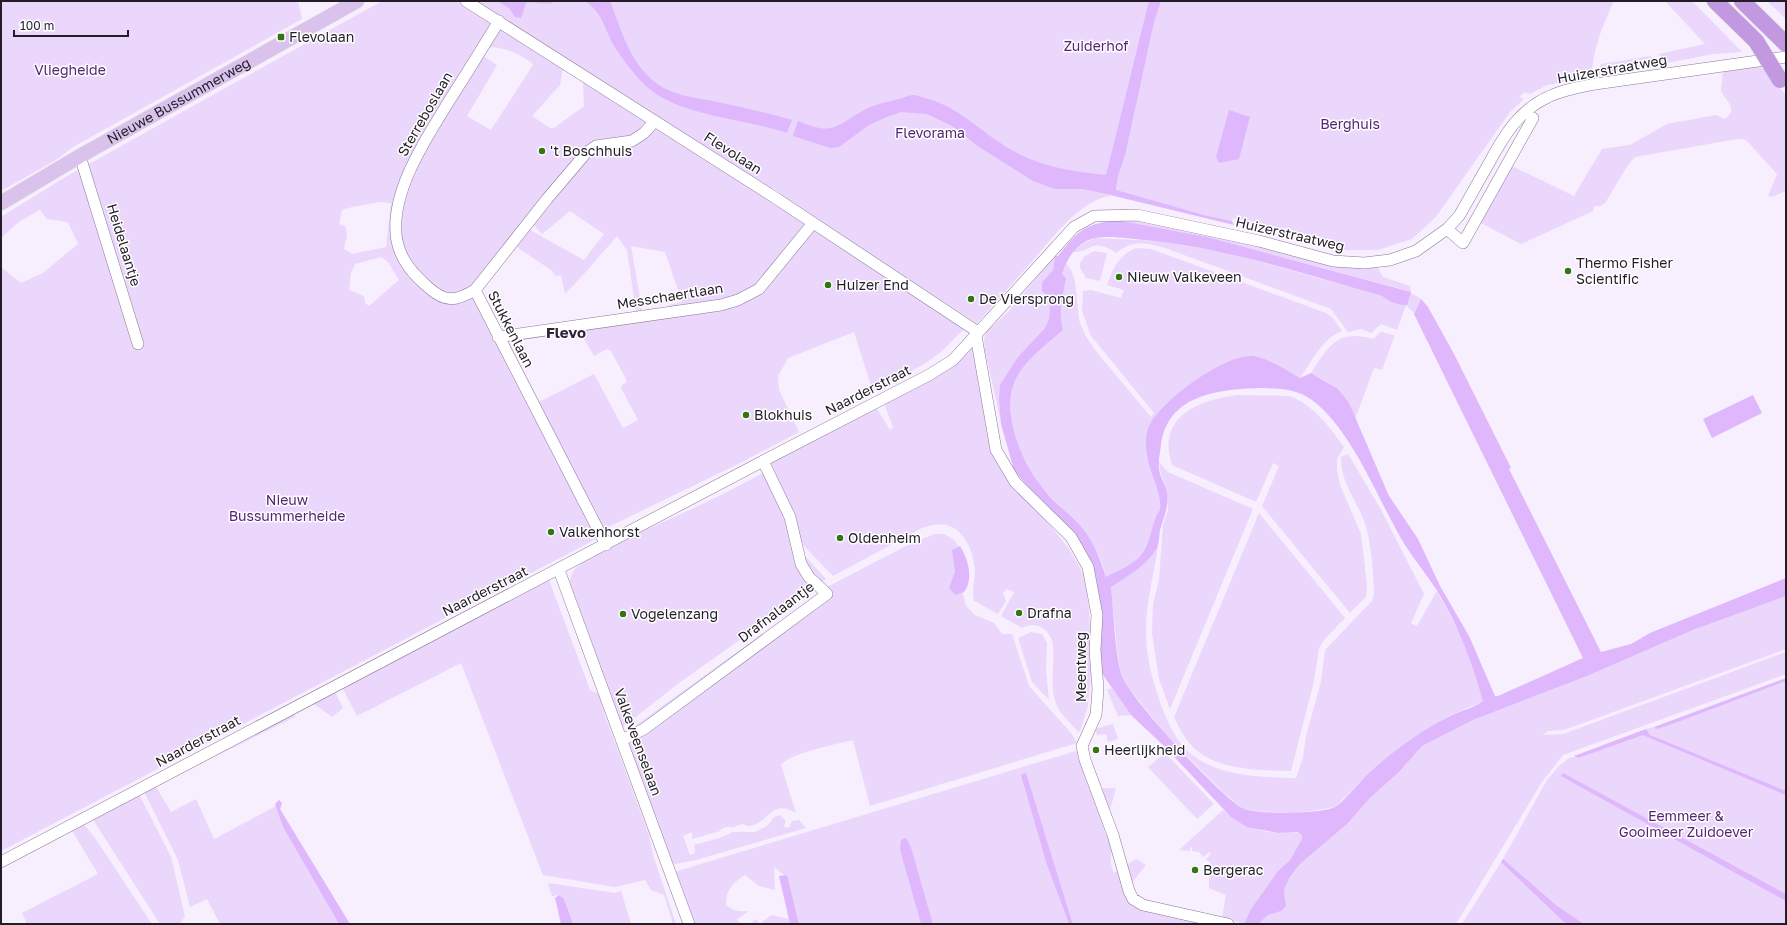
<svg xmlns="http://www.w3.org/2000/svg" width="1787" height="925" font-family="'Golos Text',sans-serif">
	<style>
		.green { fill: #ebd6fc; fill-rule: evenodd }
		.water { fill: #dfb7fc; fill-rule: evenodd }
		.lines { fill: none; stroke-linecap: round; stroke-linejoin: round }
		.minor-casing { stroke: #887a93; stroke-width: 12 }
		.major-casing { stroke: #d7d6d8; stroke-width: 15 }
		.highway-casing { stroke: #d7d6d8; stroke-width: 17 }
		.minor { stroke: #fff; stroke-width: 11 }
		.major { stroke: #dac2ec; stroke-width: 14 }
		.highway { stroke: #c299e0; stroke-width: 16 }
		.highway-bridge-casing { stroke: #d7d6d8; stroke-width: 17; stroke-linecap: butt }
		.highway-bridge { stroke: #c299e0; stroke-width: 16 }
		.poi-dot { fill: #347511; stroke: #fff; stroke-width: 1.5 }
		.labels { text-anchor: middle; stroke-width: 3; stroke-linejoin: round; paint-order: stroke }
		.poi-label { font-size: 14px; fill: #221d27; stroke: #fff; text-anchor: start }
		.park-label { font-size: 14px; fill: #562473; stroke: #fff }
		.street-label { font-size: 14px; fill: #221d27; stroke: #fff }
		.neighbourhood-label { font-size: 15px; font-weight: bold; fill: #2f2338; stroke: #fff }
	</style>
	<rect width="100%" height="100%" fill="#f7eefe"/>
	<!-- green -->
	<path class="green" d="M1 1H298L302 19 73 147 56 160 1 191Z
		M382 1H460L493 22 419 142 393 241 446 302C458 304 463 305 472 297L474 299 595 533 596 539 1 851V267L21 283 43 273 78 244 68 222 47 219 40 210 20 221 1 238V217L62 179ZM380 202 391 203 386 247 352 254 344 249 347 235 345 226 339 224 342 210 352 207ZM381 257 388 262 399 280 369 306 365 303 364 296 349 290 351 273 355 264Z
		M475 1H1614C1603 24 1592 51 1592 76L1547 85 1530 94 1524 92 1520 97 1524 99 1510 112 1435 218 1412 239 1378 250H1340L1233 218 1232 221 1204 215 1116 191 1117 184 1100 192 1111 196C1079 199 1048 244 1028 266 1011 285 994 304 977 323L779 195 780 193 773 188 772 191Z
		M1665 1H1692L1742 52 1714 54 1661 64 1659 54 1705 44Z
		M1767 1H1786V19Z
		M501 28 563 68 560 85 532 116 550 128H554L584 106 583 81 648 122 635 136 597 143 470 289C466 291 461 294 456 295 444 297 431 284 423 276 359 222 450 107 482 55L497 65 467 116 491 130 533 65 532 63C518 53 504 47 487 47Z
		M1651 56 1654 65 1597 75 1601 64Z
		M1758 64 1786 95V191L1772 197 1768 196 1777 174 1747 141 1743 139H1737L1635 157 1628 165 1605 203 1600 206H1594L1593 211 1521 244 1481 223 1512 166 1574 196 1602 149 1630 145 1667 124 1716 115 1725 119C1739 109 1726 101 1721 91L1723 70Z
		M656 127 807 225C785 251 760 294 725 301 707 305 688 305 669 307V305L682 302 665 252 631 246 642 310 636 312 627 250 617 236 583 275 565 294 561 275 556 276 551 270 517 247 530 230 584 260 604 234 570 211 542 234 534 225 591 154Z
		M1123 218C1190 224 1254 249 1321 260 1340 264 1359 269 1378 268L1383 277 1410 286 1411 293 1421 299 1414 313 1406 305 1397 330 1381 324 1371 333 1361 329 1348 332 1331 309 1165 248C1144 243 1135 239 1116 253 1091 236 1094 252 1072 252L1084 243 1095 238 1160 241 1225 252 1382 296 1409 291 1207 237 1122 221Z
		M814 229 965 328 942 351 926 363 873 392 854 332 788 358 778 376 779 390 799 432 736 465 604 529 537 403 594 374 623 428 638 420 621 388 622 385 627 382 626 379 611 351 607 349 594 356 577 327 742 304Z
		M1136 248 1151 249 1326 313 1333 318 1342 331C1323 337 1311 363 1300 378 1287 371 1266 356 1251 356 1223 355 1153 405 1147 432 1143 449 1150 470 1156 485 1158 492 1161 503 1160 509 1159 513 1145 548 1143 552 1135 564 1118 570 1106 577 1095 526 1055 510 1029 470 1022 459 1018 443 1014 431 1000 378 1027 361 1063 330 1057 314 1063 295 1066 278L1062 274 1065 261 1072 272 1075 282 1079 320 1085 335 1098 354 1151 417 1154 413 1091 336 1082 311 1083 291 1091 290 1121 298 1124 290 1107 285C1113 268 1119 255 1136 248Z
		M1094 251 1107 253 1100 281 1086 278 1080 268V263L1084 257Z
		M1055 256 1053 270 1042 282V291L1050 300 1049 319 1045 328 1034 341 999 400 1001 422 985 351 984 340 986 332 1008 312Z
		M1381 332 1394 335V337L1382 370 1374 368 1355 419C1343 391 1338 387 1311 373 1329 346 1337 329 1373 339Z
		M974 348 997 448 1041 514 1069 549 1084 575 1089 609 1091 670 1088 706 1080 731 1078 732C1072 724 1062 716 1058 708 1048 688 1055 666 1053 646 1051 629 1036 620 1022 628L1001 616 1014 592 1006 589 1003 593 1006 601 998 614 974 601C971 591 975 581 975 570 974 553 965 530 947 525 939 523 930 526 922 528L833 576 805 547 799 537 771 463 876 407 890 430 893 427 884 403 949 369Z
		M1238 395 1290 396C1314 406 1329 426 1344 447L1337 459V470L1340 485 1361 534 1367 585 1366 597 1350 613 1262 506 1279 466 1273 463 1256 502 1172 465C1156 417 1198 400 1238 395Z
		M1348 454 1380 508 1424 594 1411 623 1417 626 1437 591 1466 645 1484 701 1448 716 1411 739 1370 772 1335 807 1297 813 1256 811 1243 809 1225 794 1169 738 1127 686 1121 675 1117 649 1111 587C1129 575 1146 565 1158 546 1154 575 1145 605 1146 634 1146 656 1152 678 1159 699 1164 714 1172 733 1182 745 1209 777 1258 777 1296 778L1303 758 1306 736 1321 682 1325 650 1372 601 1374 594C1373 570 1372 543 1364 521 1355 497 1341 483 1341 457Z
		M1159 462 1168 472 1253 509 1170 709 1159 679 1152 633 1153 604 1159 580 1163 525 1168 510 1167 492 1160 470Z
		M765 472 804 555 826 579 679 683 632 720 618 683 628 722 621 729 570 584C570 578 571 573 576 568 597 549 637 534 663 522 698 507 732 490 765 472Z
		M1259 513 1345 618 1324 640 1319 648 1314 681 1291 771C1259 770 1216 771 1192 746 1184 738 1179 727 1174 717Z
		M935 534H944L954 540 961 550 965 581 963 594 966 606 975 615 994 623 1002 634H1012L1029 686 1071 733 1077 743 870 806 853 740C837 744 790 753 781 765L796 813C769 798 770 824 749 826 746 826 746 825 743 824 740 824 737 826 734 827 727 828 725 825 720 831L692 839V832L683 836C686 842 687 849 690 855L695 853 694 845 720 838 733 832H755L767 826 774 817 780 815 786 821 784 826 786 828 791 826 790 825 792 821 799 820 806 828 696 860 670 865 621 736 827 587 912 543Z
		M549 580 590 690 599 694 605 716 649 835 653 855 676 924H673L664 895 651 890 645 880 615 887 543 875 461 663 357 716 342 687Z
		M1786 596V649L1564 730 1548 731 1543 735 1563 734 1786 652V674L1563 755 1542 782 1456 924H1258L1268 915 1281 911 1286 900 1284 889 1287 882 1300 864 1347 824 1370 798 1400 771 1422 746 1473 720 1587 676 1693 630Z
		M1031 632 1042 634 1047 643 1046 671 1049 700 1032 682 1018 638Z
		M1786 681V924H1462L1503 859 1547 780 1559 766 1569 758 1576 757 1647 731 1646 729 1654 727 1656 728Z
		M1112 688 1131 715 1118 716 1107 690Z
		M334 690 343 708 332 717 310 701Z
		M294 710 295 717 198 765 193 760Z
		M1113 724 1118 739 1108 742 1106 734 1097 735 1095 729Z
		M1076 751 1090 789 1116 788 1104 832 1116 839C1111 851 1108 860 1114 873L1136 859 1146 865 1130 885 1128 901 1213 924H1073L1047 865 1069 924H933L911 847 900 850 921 924H799L787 875H784L774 867 775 890 759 886 745 875C734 882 725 890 726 905 733 911 740 912 749 911L737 919 740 924H693L674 872Z
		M1165 753 1214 804 1197 819 1148 767Z
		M152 780 171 812 196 799 214 839 276 806 283 827 339 924H220L207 899 190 907 178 860 141 786Z
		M136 788 171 857 185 916 180 924H160L88 812Z
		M1223 810C1239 824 1256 831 1277 833 1285 834 1295 830 1302 835V839L1290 860 1278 871 1251 909 1244 924 1222 918 1226 895 1209 888V874L1213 873V871L1210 870 1211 864 1206 859 1211 854 1210 852 1203 857 1199 852 1192 851V848L1190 847V851L1179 850Z
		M82 822 95 838 152 924H27L22 913 98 874 71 829Z
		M548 883 615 893 621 891 631 924H573L564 899 559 895 552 896Z
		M771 915 789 919 790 924H750L756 919 760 924Z"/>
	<!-- water -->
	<path class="water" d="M497 1H556C546 7 536 0 526 3L521 18 515 17 509 8Z
		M585 1H610C621 30 630 63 656 83 675 97 696 97 717 102 742 107 767 113 792 120L787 133C742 117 672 117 640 80 631 70 621 57 614 46 604 28 603 13 585 1Z
		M1149 1H1161L1154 22 1125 155 1118 176 1116 190 1204 215 1232 221 1234 225 1102 193 1083 189H1055L1033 181 979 147 952 126 927 114 901 112 889 116 869 125 839 147 830 148 793 136 798 121C834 136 834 127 864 110 875 104 887 102 899 99 903 98 909 95 913 95 917 95 921 97 925 98 962 107 987 139 1021 155 1048 168 1076 172 1106 175Z
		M1229 110 1250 117 1239 159 1219 163 1216 157Z
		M1111 221H1122L1207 237 1411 292 1407 305C1397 305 1390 302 1382 296 1304 274 1227 248 1146 240 1131 239 1111 235 1095 238 1077 242 1067 258 1062 274L1066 278C1063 296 1058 313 1063 330 1027 361 1000 378 1014 431 1022 460 1032 477 1052 499 1063 510 1077 520 1086 533 1096 547 1101 562 1106 577 1118 570 1136 564 1143 552 1149 543 1152 527 1156 517 1157 515 1159 512 1160 509 1161 502 1158 492 1156 485 1150 470 1143 449 1147 432 1153 405 1223 355 1251 356 1266 356 1287 371 1300 378L1311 373 1338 389 1349 403 1389 496 1418 539 1440 586 1469 636 1495 696H1498L1583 658 1414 314 1421 299 1428 307 1454 354 1511 468 1509 469 1601 652 1631 644 1650 633 1786 578V596L1693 630 1587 676 1473 720 1422 746 1400 771 1370 798 1347 824 1300 864 1290 877 1284 889 1286 906 1281 911 1268 915 1258 924H1244L1251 909 1278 871 1290 860 1302 839V835L1297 832 1278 833 1247 827 1231 817 1164 746 1131 715 1101 672 1099 657V601L1096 577 1089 560 1014 470 1001 424 999 400 1000 385 1018 357 1045 328 1049 319 1050 300 1042 291V282L1053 270 1055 256H1058C1076 234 1082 225 1111 221ZM1264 388C1283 389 1296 389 1312 400 1354 432 1378 501 1405 545 1415 561 1428 576 1438 592 1459 627 1472 662 1483 701 1476 707 1457 712 1448 717 1420 731 1392 752 1369 773 1360 781 1343 803 1335 807 1321 814 1255 815 1242 808 1221 797 1127 696 1121 674 1114 646 1114 616 1111 587 1128 576 1146 566 1157 548 1159 543 1159 536 1160 530 1164 517 1169 506 1167 492 1165 484 1160 477 1159 469 1158 461 1160 453 1161 445 1168 393 1221 389 1264 388Z
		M1753 395 1762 413 1712 438 1703 419Z
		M960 546C968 559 974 579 964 592L955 595 949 588 955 572 952 550Z
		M1786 678V681L1667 726 1656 729 1654 727Z
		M1646 729 1650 735 1786 791V795L1643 735 1578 758 1574 756Z
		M1026 773 1072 922 1073 924H1069L1047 865 1021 775Z
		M1563 773 1786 894V901L1561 776Z
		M279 800 282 803 280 809 350 924H339L283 827 275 804Z
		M906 838 911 847 933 924H921L900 850 901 840Z
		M1503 859 1557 906 1584 924H1569L1564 922 1501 862Z
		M787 875 799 924H790L779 876Z
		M559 895 564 899 573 924H561L555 898Z"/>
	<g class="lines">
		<defs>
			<path id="minor" d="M466 1 774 197 975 330 996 450 1015 482 1071 537 1088 567 1097 615 1095 650 1098 689 1096 715 1082 746 1085 760 1113 835 1129 891 1133 899 1143 905 1228 924
				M80 156 138 344
				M1447 229 1463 243 1533 118
				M475 290C456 301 446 303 429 288 414 275 401 261 397 241 388 194 427 137 451 98 467 73 483 47 499 21
				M498 337 721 305 738 300 759 289 813 223
				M606 545 475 290 547 199 586 153 596 146 632 141 644 133 655 121
				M559 570 689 924
				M622 740 644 729 827 594 809 577 801 564 790 517 763 461
				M1 862 763 461 929 375 953 360 1074 227 1094 216 1137 215 1259 241 1333 261 1364 263 1390 260 1416 251 1447 229 1459 216C1469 199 1478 182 1488 165 1503 137 1518 111 1548 97 1562 90 1579 87 1595 84L1786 57"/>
			<g id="major">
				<path id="s1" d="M1 203 80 156 357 1"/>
			</g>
			<path id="highway" d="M1715 1 1756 41
				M1742 1 1786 44"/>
		</defs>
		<!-- minor casing -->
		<use href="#minor" class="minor-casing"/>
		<!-- major casing -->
		<use href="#major" class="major-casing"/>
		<!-- highway casing -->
		<use href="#highway" class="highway-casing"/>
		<!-- minor -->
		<use href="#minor" class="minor"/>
		<!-- major -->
		<use href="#major" class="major"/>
		<!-- highway -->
		<use href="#highway" class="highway"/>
		<defs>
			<path id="highway-bridge" d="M1756 41 1780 80"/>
		</defs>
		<!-- highway-bridge casing -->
		<use href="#highway-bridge" class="highway-bridge-casing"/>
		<!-- highway-bridge -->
		<use href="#highway-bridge" class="highway-bridge"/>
	</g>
	<!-- markers -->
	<g class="poi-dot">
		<rect x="277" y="33" width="8" height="8" rx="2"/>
		<circle cx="542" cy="151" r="4"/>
		<circle cx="1568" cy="271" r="4"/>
		<circle cx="1119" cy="277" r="4"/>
		<circle cx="828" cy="285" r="4"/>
		<circle cx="971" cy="299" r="4"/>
		<circle cx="746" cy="415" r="4"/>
		<circle cx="551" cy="532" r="4"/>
		<circle cx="840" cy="538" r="4"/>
		<circle cx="1019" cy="613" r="4"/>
		<circle cx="623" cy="614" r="4"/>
		<circle cx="1096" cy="750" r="4"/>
		<circle cx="1195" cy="870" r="4"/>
	</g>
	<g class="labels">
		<!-- poi labels -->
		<g class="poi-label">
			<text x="289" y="42">Flevolaan</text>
			<text x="550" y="156">'t Boschhuis</text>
			<text x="1576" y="268">Thermo Fisher<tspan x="1576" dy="16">Scientific</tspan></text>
			<text x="1127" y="282">Nieuw Valkeveen</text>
			<text x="836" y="290">Huizer End</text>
			<text x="979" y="304">De Viersprong</text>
			<text x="754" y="420">Blokhuis</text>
			<text x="559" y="537">Valkenhorst</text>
			<text x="848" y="543">Oldenheim</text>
			<text x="1027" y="618">Drafna</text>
			<text x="631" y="619">Vogelenzang</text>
			<text x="1104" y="755">Heerlijkheid</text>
			<text x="1203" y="875">Bergerac</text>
		</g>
		<!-- park labels -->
		<g class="park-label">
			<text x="1096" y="51">Zuiderhof</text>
			<text x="70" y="75">Vliegheide</text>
			<text x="1350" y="129">Berghuis</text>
			<text x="930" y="138">Flevorama</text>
			<text x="287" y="505">Nieuw<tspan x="287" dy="16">Bussummerheide</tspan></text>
			<text x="1686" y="821">Eemmeer &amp;<tspan x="1686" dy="16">Gooimeer Zuidoever</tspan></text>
		</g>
		<!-- street labels -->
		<g class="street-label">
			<text transform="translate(1612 69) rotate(-10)" y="5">Huizerstraatweg</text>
			<text dy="5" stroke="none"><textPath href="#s1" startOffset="205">Nieuwe Bussummerweg</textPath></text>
			<text transform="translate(425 114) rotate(-60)" y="5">Sterreboslaan</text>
			<text transform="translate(733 153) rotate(33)" y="5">Flevolaan</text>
			<text transform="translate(1290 234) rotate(13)" y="5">Huizerstraatweg</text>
			<text transform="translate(124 245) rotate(73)" y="5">Heidelaantje</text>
			<text transform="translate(670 296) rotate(-9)" y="5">Messchaertlaan</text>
			<text transform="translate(511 329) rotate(63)" y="5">Stukkenlaan</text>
			<text transform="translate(868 390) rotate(-27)" y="5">Naarderstraat</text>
			<text transform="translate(485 591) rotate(-27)" y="5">Naarderstraat</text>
			<text transform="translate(776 612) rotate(-37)" y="5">Drafnalaantje</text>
			<text transform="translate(1081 667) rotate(-90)" y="5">Meentweg</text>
			<text transform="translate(198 741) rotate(-28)" y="5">Naarderstraat</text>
			<text transform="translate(638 742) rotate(70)" y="5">Valkeveenselaan</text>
		</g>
		<!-- neighbourhood labels -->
		<g class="neighbourhood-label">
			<text x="566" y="338">Flevo</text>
		</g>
	</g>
	<!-- border -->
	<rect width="1787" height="925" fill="none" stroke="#221d27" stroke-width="4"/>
	<!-- scale -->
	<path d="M14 30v6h114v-6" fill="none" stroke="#221d27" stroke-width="2"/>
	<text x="20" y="30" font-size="12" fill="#221d27" stroke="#ffffff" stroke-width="3" paint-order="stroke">100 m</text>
</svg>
